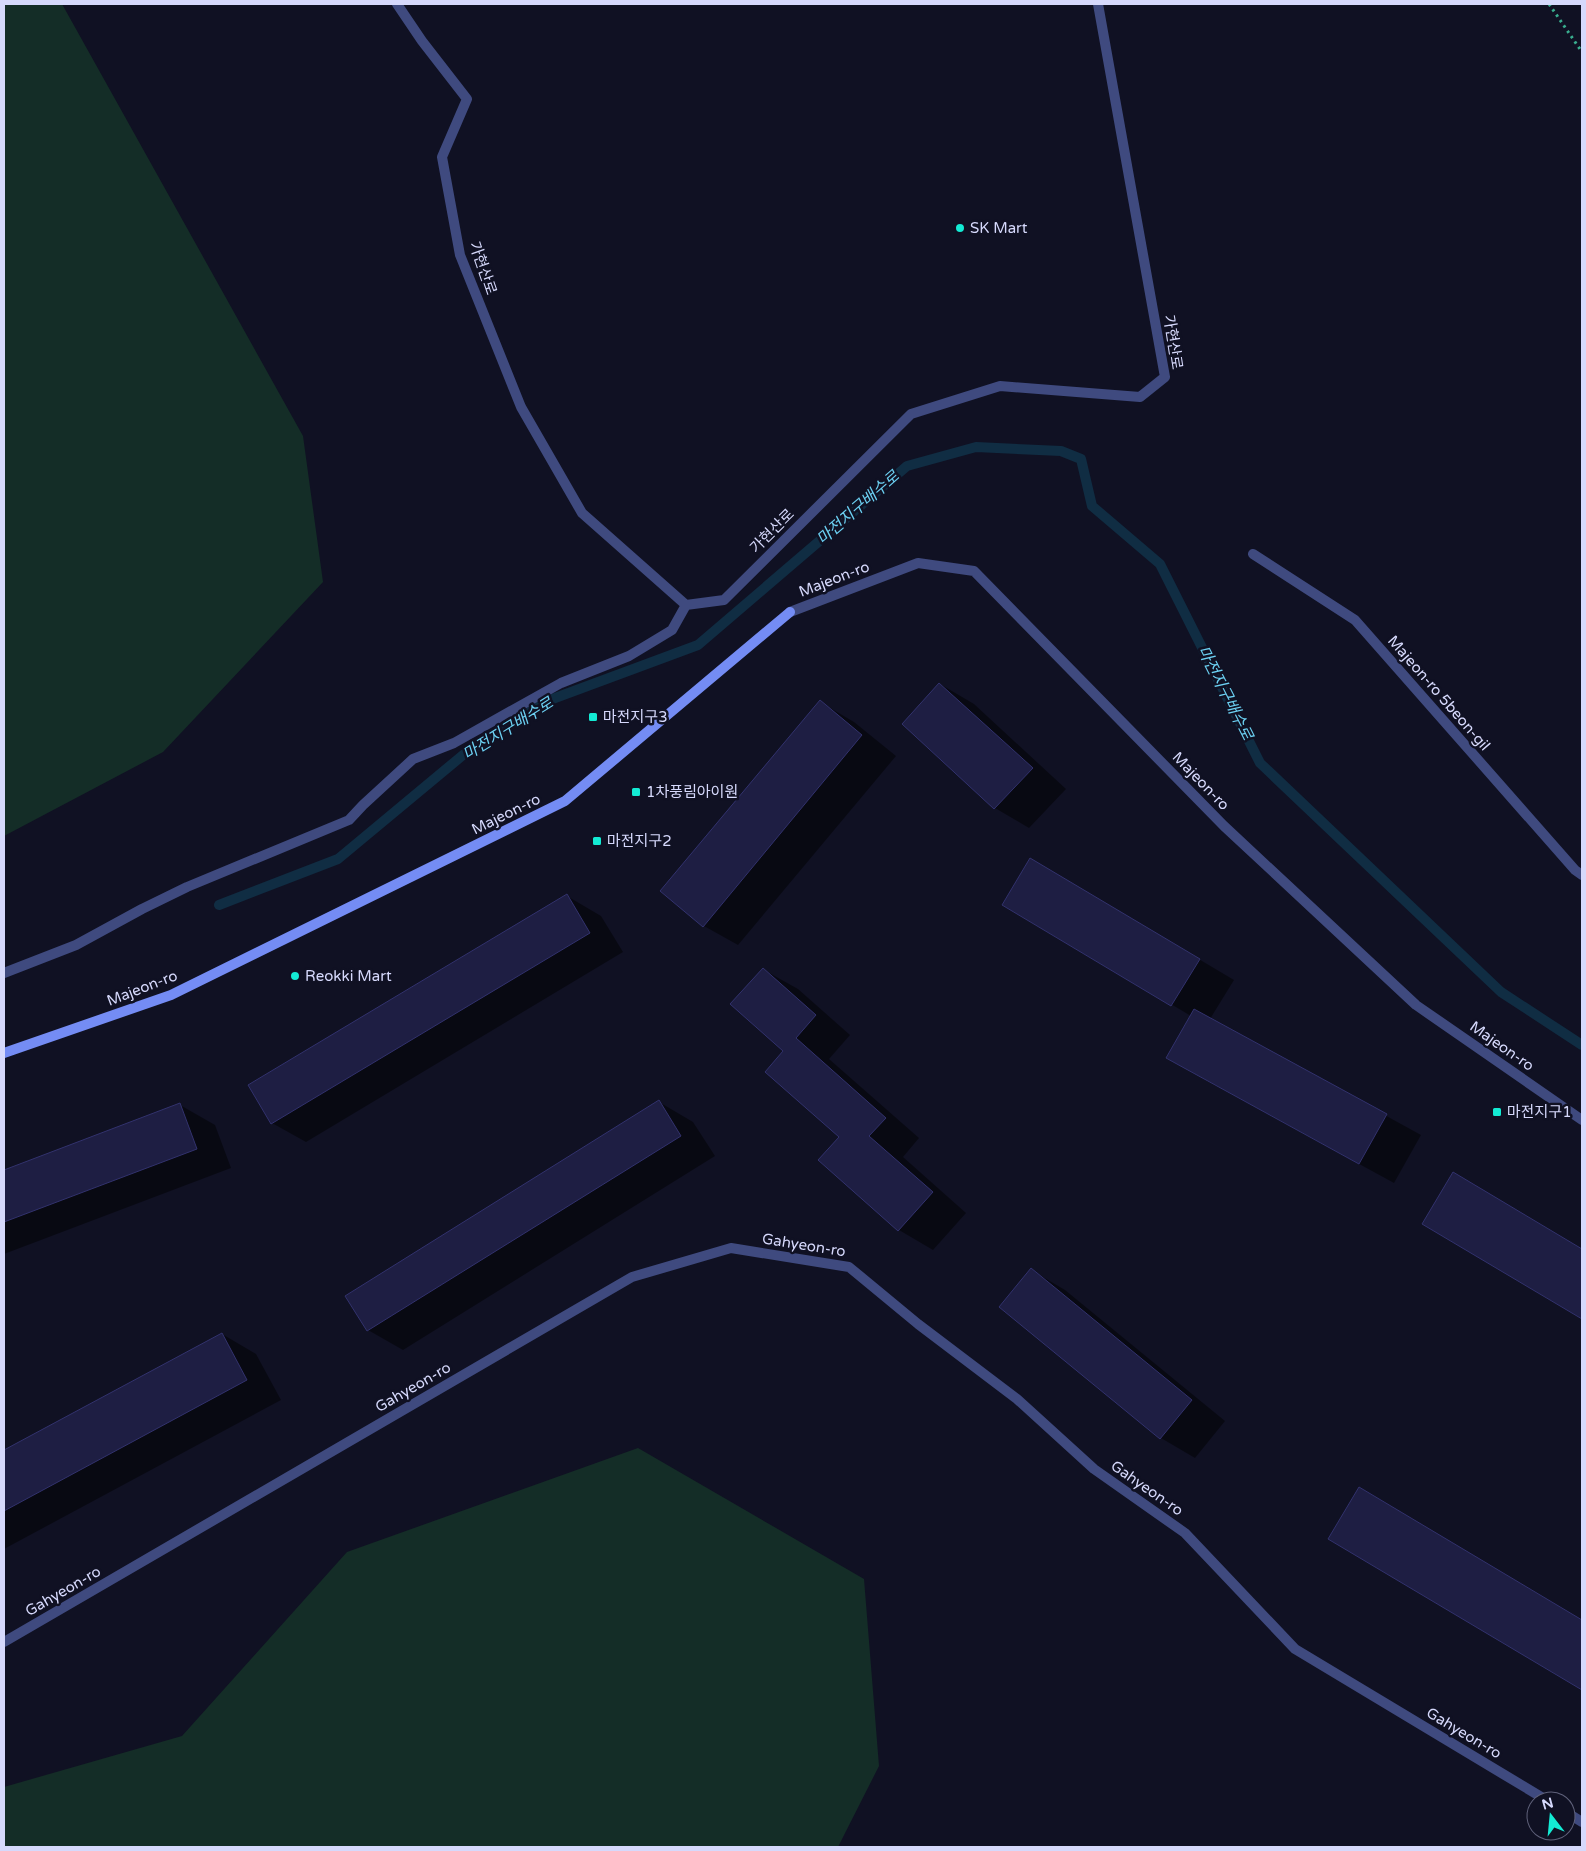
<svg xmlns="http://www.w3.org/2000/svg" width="1586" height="1851" font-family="'Varela Round','Noto Sans KR',sans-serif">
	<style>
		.green { fill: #142d27 }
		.shadow { fill: #0007 }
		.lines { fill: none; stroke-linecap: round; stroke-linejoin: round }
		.stream { stroke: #102d43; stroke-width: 10 }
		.building { fill: #1e1e43; stroke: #32326d }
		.path { stroke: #39ad8e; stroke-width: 3; stroke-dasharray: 2.5 4; stroke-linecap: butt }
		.service { stroke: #3f4a7f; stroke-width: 10 }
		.minor { stroke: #3f4a7f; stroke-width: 10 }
		.tertiary { stroke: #3f4a7f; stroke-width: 10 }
		.secondary { stroke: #748cf4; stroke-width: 10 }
		.poi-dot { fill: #13ebd4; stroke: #101123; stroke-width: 2 }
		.labels { text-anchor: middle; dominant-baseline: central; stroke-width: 5; stroke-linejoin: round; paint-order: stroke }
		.poi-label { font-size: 15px; fill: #d6d9fc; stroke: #101123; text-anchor: start }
		.street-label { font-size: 15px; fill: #d6d9fc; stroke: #101123 }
		.water-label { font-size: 16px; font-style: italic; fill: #6cd1f3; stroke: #101123 }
	</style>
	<rect width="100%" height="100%" fill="#101123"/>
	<path class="green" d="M4 4H62L303 436 323 582 163 752 4 836Z
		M638 1448 864 1579 879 1766 838 1847H4V1787L182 1736 347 1552Z"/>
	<path class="shadow" d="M940 684 974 704 1066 789 1029 828 995 808 903 724Z
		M820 702 854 722 896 756 738 945 704 926Z
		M1064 879 1234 980 1210 1019 1421 1135 1394 1183 1202 1078 1191 1016 1003 904Z
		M567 896 601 916 623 952 306 1142 272 1123Z
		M764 970 798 989 850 1035 829 1059 919 1138 903 1157 966 1213 933 1250 899 1230 785 1051Z
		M659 1102 693 1122 715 1156 403 1350 368 1330 347 1296Z
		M180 1105 215 1125 231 1168 4 1254V1171Z
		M1488 1194 1582 1250V1318L1424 1223Z
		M1031 1270 1065 1290 1225 1421 1195 1458 1161 1438Z
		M222 1334 256 1354 281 1400 4 1549V1451Z
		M1394 1509 1582 1621V1688L1330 1539Z"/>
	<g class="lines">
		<path class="stream" d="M219 905 338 859 463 755 547 701 698 645 907 466 976 447 1061 451 1081 459 1092 506 1160 564 1260 763 1501 992 1582 1045"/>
	</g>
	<path class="building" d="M939 683 1033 768 994 809 902 724Z
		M820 700 862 735 703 927 660 891Z
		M1030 858 1200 959 1171 1006 1002 905Z
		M567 894 590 933 271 1124 248 1085Z
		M763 968 816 1015 796 1038 886 1118 869 1136 933 1192 898 1231 818 1160 839 1137 765 1072 783 1051 730 1004Z
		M1194 1009 1387 1114 1359 1164 1166 1058Z
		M659 1100 681 1136 367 1331 345 1296Z
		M180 1103 197 1149 4 1222V1170Z
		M1453 1172 1582 1249V1319L1422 1224Z
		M1031 1268 1192 1400 1160 1439 999 1307Z
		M222 1333 247 1380 4 1511V1450Z
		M1359 1487 1582 1620V1690L1328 1539Z"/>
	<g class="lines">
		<path class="path" d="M1549 4 1582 52"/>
		<path class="service" d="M397 4 422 41 467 99 442 157 460 255 521 407 582 513 686 605 724 600 911 414 1000 386 1140 397 1165 377 1098 4
			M4 973 76 945 142 909 187 887 349 820 363 805 413 759 454 743 561 683 629 656 672 630 686 605
			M4 1642 632 1277 731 1248 849 1267 918 1324 1017 1399 1094 1469 1185 1533 1295 1649 1548 1801
			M1566 1812 1582 1822"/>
		<path class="minor" d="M1253 554 1355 620 1575 870 1582 875"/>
		<path class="tertiary" d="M790 612 918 563 974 571 1224 826 1416 1005 1582 1120"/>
		<path class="secondary" d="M4 1053 171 995 565 801 790 612"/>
	</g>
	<g class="poi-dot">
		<circle cx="960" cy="228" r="5"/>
		<rect x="588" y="712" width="10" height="10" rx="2.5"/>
		<rect x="631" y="787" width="10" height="10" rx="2.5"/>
		<rect x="592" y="836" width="10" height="10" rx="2.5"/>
		<circle cx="295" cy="976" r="5"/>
		<rect x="1492" y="1107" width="10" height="10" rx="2.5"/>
	</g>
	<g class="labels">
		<g class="poi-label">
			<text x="970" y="228">SK Mart</text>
			<text x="603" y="717">마전지구3</text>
			<text x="646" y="792">1차풍림아이원</text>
			<text x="607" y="841">마전지구2</text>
			<text x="305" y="976">Reokki Mart</text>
			<text x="1507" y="1112">마전지구1</text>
		</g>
		<g class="street-label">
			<text transform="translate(483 268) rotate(71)">가현산로</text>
			<text transform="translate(1173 342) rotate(81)">가현산로</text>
			<text transform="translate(772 531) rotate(-45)">가현산로</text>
			<text transform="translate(834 579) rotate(-21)">Majeon-ro</text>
			<text transform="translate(1439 693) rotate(49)">Majeon-ro 5beon-gil</text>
			<text transform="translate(1201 781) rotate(46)">Majeon-ro</text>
			<text transform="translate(506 814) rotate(-26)">Majeon-ro</text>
			<text transform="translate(142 988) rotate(-21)">Majeon-ro</text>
			<text transform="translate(1502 1046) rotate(35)">Majeon-ro</text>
			<text transform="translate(804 1245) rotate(9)">Gahyeon-ro</text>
			<text transform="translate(413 1387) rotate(-30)">Gahyeon-ro</text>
			<text transform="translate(1147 1488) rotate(35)">Gahyeon-ro</text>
			<text transform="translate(63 1591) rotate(-30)">Gahyeon-ro</text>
			<text transform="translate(1464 1733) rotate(31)">Gahyeon-ro</text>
		</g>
		<g class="water-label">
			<text transform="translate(858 508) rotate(-41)">마전지구배수로</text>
			<text transform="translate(1225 693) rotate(63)">마전지구배수로</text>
			<text transform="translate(508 729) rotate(-32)">마전지구배수로</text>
		</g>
	</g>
	<rect width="1586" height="1851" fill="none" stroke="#d6d9fc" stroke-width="10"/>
	<g transform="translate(1551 1816) rotate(344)"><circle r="24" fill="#101123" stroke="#5f617a"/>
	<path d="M0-4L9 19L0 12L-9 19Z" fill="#13ebd4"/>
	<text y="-8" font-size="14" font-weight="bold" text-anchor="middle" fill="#d6d9fc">N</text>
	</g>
</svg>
